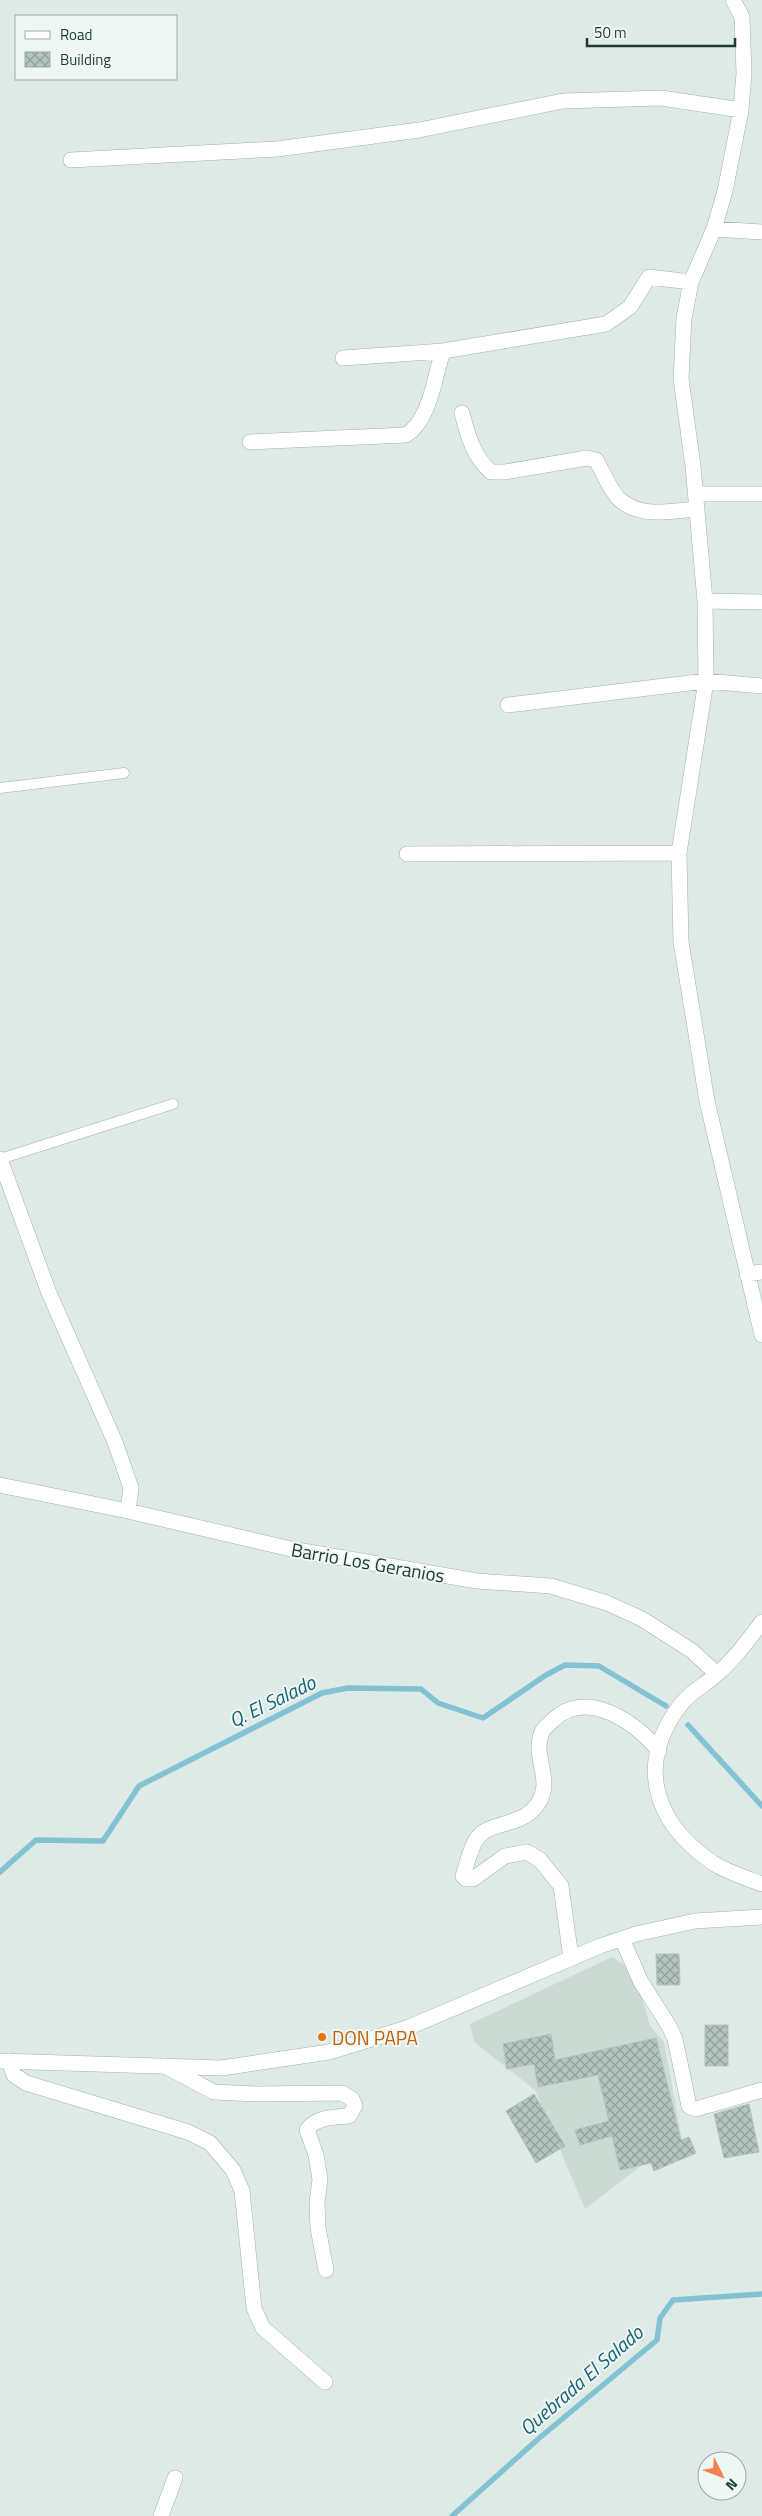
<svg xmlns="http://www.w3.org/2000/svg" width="762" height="2516" font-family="'Titillium Web',sans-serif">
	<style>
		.built { fill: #ccdad4 }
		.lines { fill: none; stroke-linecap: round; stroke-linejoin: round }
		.stream { stroke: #83c2d2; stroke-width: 5.5 }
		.building { fill: url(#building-cross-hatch); stroke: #b0c4bd }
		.lane-casing { stroke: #a1b2ac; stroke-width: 11 }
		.street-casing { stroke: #a1b2ac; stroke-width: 16 }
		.secondary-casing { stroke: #9db6ae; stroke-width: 16 }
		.lane { stroke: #fff; stroke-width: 10 }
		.street { stroke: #fff; stroke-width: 15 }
		.secondary { stroke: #fff; stroke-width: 15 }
		.food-dot { fill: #e8710a; stroke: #eef7f3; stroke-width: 2 }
		.labels { text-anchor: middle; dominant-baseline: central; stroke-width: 4; stroke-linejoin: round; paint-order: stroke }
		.street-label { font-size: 19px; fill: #1f3a34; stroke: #eef7f3 }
		.food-label { font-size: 19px; fill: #c56008; stroke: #eef7f3; text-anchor: start }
		.water-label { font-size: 20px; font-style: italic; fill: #186377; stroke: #eef7f3 }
	</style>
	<defs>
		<pattern id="building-cross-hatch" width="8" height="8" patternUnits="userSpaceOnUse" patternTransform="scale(1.25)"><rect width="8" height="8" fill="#b3c5be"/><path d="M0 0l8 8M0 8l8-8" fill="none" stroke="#91a19b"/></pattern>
	</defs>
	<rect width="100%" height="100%" fill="#deeae5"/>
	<path class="built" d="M612 1957 635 1972 650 2026 664 2042 681 2135 654 2147 641 2166 585 2209 535 2090 474 2042 470 2024Z"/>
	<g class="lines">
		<path class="stream" d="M688 1725 762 1806
			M0 1872 36 1840 103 1841 139 1786 322 1693 348 1688 421 1689 438 1703 483 1718 546 1675 565 1665 599 1666 666 1706
			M452 2516 537 2440 657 2340 660 2318 673 2300 762 2294"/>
	</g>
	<path class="building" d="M656 1954H679L680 1985H657Z
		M705 2025H728V2066H705Z
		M551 2034 555 2060 656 2038 681 2140 689 2137 696 2153 654 2171 651 2163 620 2170 612 2136 580 2145 575 2130 609 2121 598 2075 538 2087 534 2064 507 2069 503 2044Z
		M534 2094 565 2146 536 2163 506 2111Z
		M749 2104 759 2152 724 2158 714 2114Z"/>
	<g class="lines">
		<defs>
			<path id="lane" d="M0 788 124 773
				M0 1159 173 1104"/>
			<path id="street" d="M733 0 742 17 744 73 741 110 725 191 714 229 691 282 684 318 681 379 693 466 705 601 706 681 679 853 681 942 707 1101 762 1335
				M71 160 277 149 419 130 563 101 661 98 741 110
				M714 229 762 232
				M343 358 443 351 606 324 630 307 649 277 691 282
				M462 413C468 436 473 456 491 472H505L587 458 596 460C603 472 609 488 618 498 639 519 671 511 697 509
				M250 442 406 435C431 419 434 377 443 351
				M696 494H762
				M705 601 762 602
				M508 705 706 681 762 686
				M407 854 679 853
				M0 1159 49 1293 115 1442 131 1488 128 1511
				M747 1274 762 1272
				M0 1485 128 1511 291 1549 477 1581 551 1586 607 1603 642 1619 692 1651 717 1674
				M762 1622C748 1640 735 1659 717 1674 706 1684 691 1692 682 1703 635 1763 653 1822 713 1863 727 1872 746 1878 762 1884
				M622 1939 641 1982 669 2026 675 2039 689 2106 696 2109 762 2090
				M571 1958 561 1886 540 1860 527 1852 505 1856 473 1879H466L463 1876C467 1864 470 1847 478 1837 491 1821 521 1827 537 1805 555 1780 531 1757 542 1732 544 1728 549 1724 552 1721 586 1687 635 1722 659 1751
				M9 2061 14 2075 26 2083 188 2132 210 2143 233 2170 242 2191 254 2308 263 2328 325 2382
				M165 2066 214 2092 257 2094 342 2093 352 2099 355 2106 349 2116C335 2117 315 2117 307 2130L316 2155 320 2179 317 2203 318 2228 326 2270
				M161 2516 175 2478"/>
			<path id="secondary" d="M0 2061 221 2068 329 2052 407 2028 600 1946 636 1934 695 1921 762 1917"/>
		</defs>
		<use href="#lane" class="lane-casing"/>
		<use href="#street" class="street-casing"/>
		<use href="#secondary" class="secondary-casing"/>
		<use href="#lane" class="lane"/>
		<use href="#street" class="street"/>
		<use href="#secondary" class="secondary"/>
	</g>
	<circle class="food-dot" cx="322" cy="2037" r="5"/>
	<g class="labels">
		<g class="street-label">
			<text transform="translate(368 1562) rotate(10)">Barrio Los Geranios</text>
		</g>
		<g class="food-label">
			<text x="332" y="2037">DON PAPA</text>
		</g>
		<g class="water-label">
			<text transform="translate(272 1701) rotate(-26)">Q. El Salado</text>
			<text transform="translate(581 2380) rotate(-41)">Quebrada El Salado</text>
		</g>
	</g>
	<rect x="15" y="15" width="162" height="65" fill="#eef7f3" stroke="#9baba7"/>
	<rect x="25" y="31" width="25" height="8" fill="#ffffff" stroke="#9baba7"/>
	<text x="60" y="40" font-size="15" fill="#1f3a34">Road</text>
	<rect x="25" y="52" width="25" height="15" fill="url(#building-cross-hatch)" stroke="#9baba7"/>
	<text x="60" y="65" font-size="15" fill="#1f3a34">Building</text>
	<g transform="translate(722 2476) rotate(132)"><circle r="24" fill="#eef7f3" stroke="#9baba7"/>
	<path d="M0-4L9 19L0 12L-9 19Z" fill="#f68050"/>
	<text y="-8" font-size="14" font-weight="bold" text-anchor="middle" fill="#1f3a34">N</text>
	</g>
	<path d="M587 38v8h148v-8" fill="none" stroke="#1f3a34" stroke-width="2.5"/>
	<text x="594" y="38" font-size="15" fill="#1f3a34" stroke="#eef7f3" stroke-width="4" paint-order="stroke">50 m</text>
</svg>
